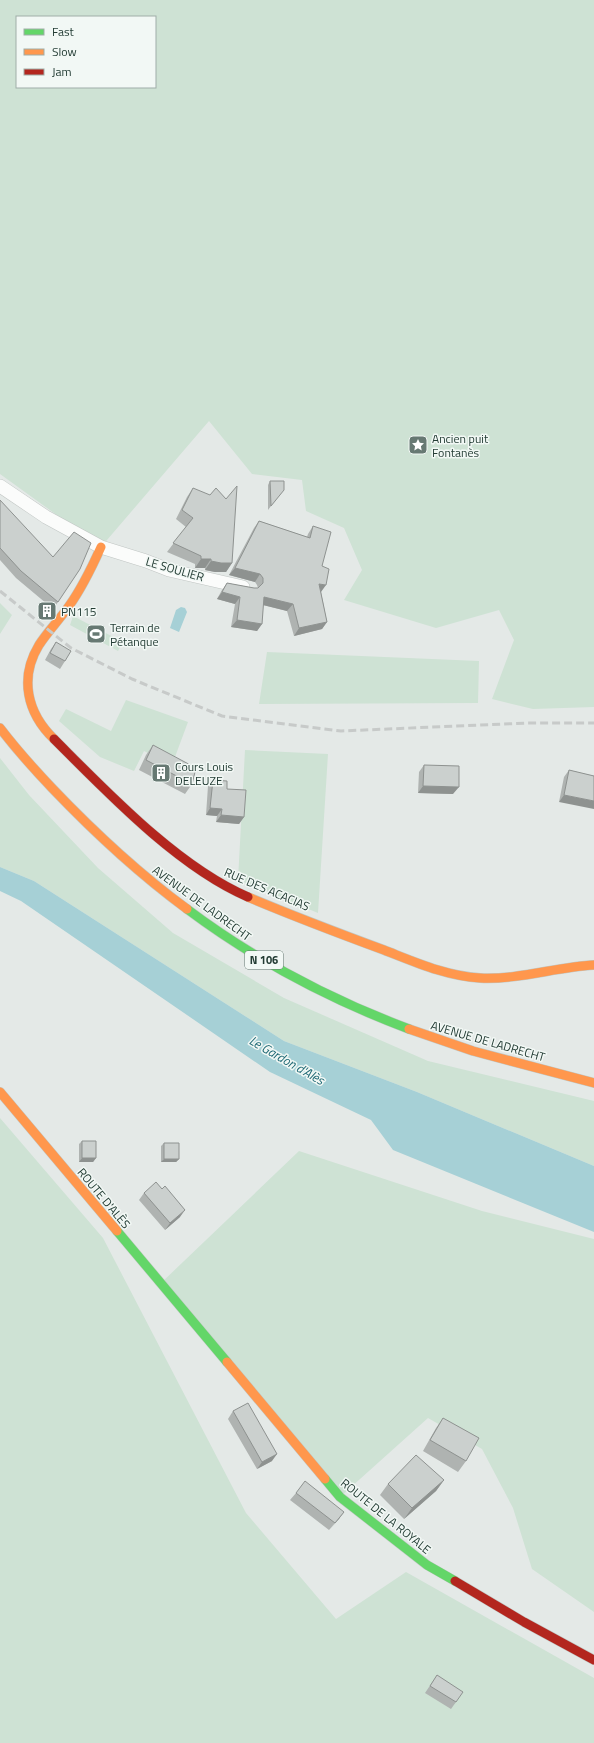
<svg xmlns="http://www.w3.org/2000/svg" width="594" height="1743" font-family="'Titillium Web',sans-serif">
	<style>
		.green { fill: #cee2d4; fill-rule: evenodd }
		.water { fill: #a6d0d6 }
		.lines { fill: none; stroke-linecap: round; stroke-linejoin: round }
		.street-casing { stroke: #c1c6c4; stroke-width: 14 }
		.fast-casing { stroke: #c0c7c4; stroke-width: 10 }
		.slow-casing { stroke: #c0c7c4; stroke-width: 10 }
		.jam-casing { stroke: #c0c7c4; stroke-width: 10 }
		.street { stroke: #fbfcfb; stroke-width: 13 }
		.fast { stroke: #63d668; stroke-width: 9 }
		.slow { stroke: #ff974d; stroke-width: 9 }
		.jam { stroke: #b3261e; stroke-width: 9 }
		.rail { stroke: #c7cac9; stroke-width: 3; stroke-dasharray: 8 4; stroke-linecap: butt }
		.wall { fill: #afb3b1 }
		.shaded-wall { fill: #8e9290 }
		.building { fill: #cbd0ce; stroke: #8e9290 }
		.labels { text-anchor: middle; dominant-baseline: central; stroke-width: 3; stroke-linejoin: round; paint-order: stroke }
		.shield { fill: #f2f8f5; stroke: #61746e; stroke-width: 1 }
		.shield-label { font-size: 11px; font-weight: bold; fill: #233c34 }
		.poi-label { font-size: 12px; fill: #233c34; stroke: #f2f8f5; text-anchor: start }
		.street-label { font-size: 12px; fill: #233c34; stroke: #f2f8f5 }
		.water-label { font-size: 13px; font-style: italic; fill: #1f6975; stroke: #f2f8f5 }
	</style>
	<rect width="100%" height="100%" fill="#e4e9e7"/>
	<path class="green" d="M0 0H594V707L533 709 492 699 514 640 499 610 436 628 344 600 362 570 344 528 306 511 302 480 252 474 209 421 101 547 0 474ZM17 17H155V87H17Z
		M0 603 12 615 0 634Z
		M73 616 123 642 118 651 70 625Z
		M267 652 479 661 478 703 259 704Z
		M126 700 188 722 172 765 144 751 134 771 100 757 59 721 66 709 111 731Z
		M245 750 328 754 318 913 238 880Z
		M0 758 29 795 98 868 173 933 284 998 428 1061 594 1101V1166L417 1092 284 1041 34 881 0 867Z
		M0 1118 103 1238 246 1513 336 1619 406 1572 594 1678V1743H0Z
		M299 1151 482 1211 594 1239V1612L532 1569 513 1508 482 1449 428 1418 340 1497 160 1284Z"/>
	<path class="water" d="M181 607 185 608 187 612 179 632 170 628 176 610Z
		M0 867 34 881 284 1041 417 1092 594 1166V1232L393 1150 371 1120 270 1072 21 901 0 891Z"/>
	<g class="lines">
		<defs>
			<path id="street" d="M0 486 46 517 101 547 146 561 169 570 243 587"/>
			<path id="fast" d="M187 909C255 960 329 999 409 1029
				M117 1231 227 1362
				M325 1479 340 1497 427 1565 455 1581"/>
			<path id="slow" d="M0 728C16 749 34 769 52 788 94 832 138 873 187 909
				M54 739C27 713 19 678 39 645 48 631 60 619 69 606 82 588 92 567 101 547
				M248 897C293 916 338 933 384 950 415 962 446 976 480 978 518 980 556 967 594 965
				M409 1029 473 1051 594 1083
				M0 1092 117 1231
				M227 1362 325 1479"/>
			<path id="jam" d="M54 739C108 793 178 867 248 897
				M455 1581 524 1622 594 1660"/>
		</defs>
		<use href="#street" class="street-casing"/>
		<use href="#fast" class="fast-casing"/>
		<use href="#slow" class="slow-casing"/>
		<use href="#jam" class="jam-casing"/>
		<use href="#street" class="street"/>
		<use href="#fast" class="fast"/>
		<use href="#slow" class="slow"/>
		<use href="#jam" class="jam"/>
		<path class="rail" d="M0 591 71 648 132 679 222 716 341 731 528 723H594"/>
	</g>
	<path class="wall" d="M270 481 281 493 268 510V485Z
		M193 488 232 563 226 572H215L205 570V568H195V564L167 552 186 527 176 519 187 497Z
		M0 500 58 602 53 609 16 578 0 560Z
		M259 521 307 537 308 534 313 526 322 566 321 592 327 622 322 629 294 636 287 611 263 605 262 624 257 631 231 627 235 604 217 599 222 590 227 583 254 588H258L257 585 255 582 229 575 254 528Z
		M56 642 65 661 60 669 45 660 51 649Z
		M153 745 192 784 185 794 139 770 146 755Z
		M424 765 453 794 418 793 419 772Z
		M569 770 594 776 559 802 564 777Z
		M213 780 227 789 244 817 239 824 216 822 217 816 206 815 208 786Z
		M82 1141 96 1158 93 1162H79V1144Z
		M164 1143 179 1159 176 1162H161V1146Z
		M144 1193 180 1217 165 1230 139 1200Z
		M233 1411 272 1461 257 1469 228 1419Z
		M443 1418 466 1461 458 1472 423 1451 436 1428Z
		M444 1480 436 1491 404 1519 380 1495 388 1484Z
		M296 1493 344 1512 329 1530 290 1500Z
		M437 1675 456 1702 451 1709 425 1693Z"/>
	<path class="shaded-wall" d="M201 559H211L205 568H195Z
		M211 561 232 563 226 572H215L205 570Z
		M235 568 260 574 255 582 229 575Z
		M319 584 326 585 321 592Z
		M222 592 240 597 235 604 217 599Z
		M264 597 293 604 287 611 259 604Z
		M237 620 262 624 257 631 231 627Z
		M327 622 322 629 294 636 299 628Z
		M423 786 459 787 453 794 418 793Z
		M564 795 594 801V809L559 802Z
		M210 808 222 809 217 816 206 815Z
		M221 815 244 817 239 824 216 822Z
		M82 1158H96L93 1162H79Z
		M164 1159H179L176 1162H161Z
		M185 1210 180 1217 165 1230 170 1223Z
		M277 1454 272 1461 257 1469 262 1462Z
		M444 1480 436 1491 404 1519 412 1508Z
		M344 1512 339 1519 329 1530 335 1523Z"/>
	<path class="building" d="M270 481H284V490L271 506Z
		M237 486 232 563H221L211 561V559H201V556L173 543 193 518 182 510 193 488 210 495 216 488 226 499Z
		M0 500 53 557 74 532 91 543 80 569 58 602 21 571 0 548Z
		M259 521 310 538 313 526 331 532 322 566 329 569 326 585 319 584 327 622 299 628 293 604 264 597 262 624 237 620 240 597 222 592 227 583 254 588H258L263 583V578L260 574 235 568Z
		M56 642 71 651 65 661 50 653Z
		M153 745 196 768 192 784 146 760Z
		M424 765 459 766V787L423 786Z
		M569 770 594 776V801L564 795Z
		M213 780 227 781V789L246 790 244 817 221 815 222 809 210 808Z
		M82 1141H96V1158H82Z
		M164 1143H179V1159H164Z
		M156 1182 162 1189 165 1186 185 1210 170 1223 144 1193Z
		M248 1403 277 1454 262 1462 233 1411Z
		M443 1418 479 1438 466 1461 430 1440Z
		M416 1455 444 1480 412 1508 388 1484Z
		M305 1481 344 1512 335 1523 296 1493Z
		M437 1675 463 1692 456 1702 430 1686Z"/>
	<defs>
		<symbol id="sight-square" viewBox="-11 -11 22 22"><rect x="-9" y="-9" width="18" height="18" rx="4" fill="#677973" stroke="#f2f8f5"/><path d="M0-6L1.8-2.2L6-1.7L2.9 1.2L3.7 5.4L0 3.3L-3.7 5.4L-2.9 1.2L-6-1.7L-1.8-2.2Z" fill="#fff"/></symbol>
		<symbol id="building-square" viewBox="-11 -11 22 22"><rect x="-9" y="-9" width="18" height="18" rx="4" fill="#677973" stroke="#f2f8f5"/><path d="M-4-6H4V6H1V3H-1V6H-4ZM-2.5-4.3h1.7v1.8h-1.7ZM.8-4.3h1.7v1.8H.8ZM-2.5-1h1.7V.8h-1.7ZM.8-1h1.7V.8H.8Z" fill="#fff"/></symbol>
		<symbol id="stadium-square" viewBox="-11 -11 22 22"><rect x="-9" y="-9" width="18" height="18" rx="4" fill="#677973" stroke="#f2f8f5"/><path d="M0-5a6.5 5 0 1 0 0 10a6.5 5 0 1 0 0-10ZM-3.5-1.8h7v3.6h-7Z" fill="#fff"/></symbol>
	</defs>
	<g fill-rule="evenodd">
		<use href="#sight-square" x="407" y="434" width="22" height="22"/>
		<use href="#building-square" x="36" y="600" width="22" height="22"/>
		<use href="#stadium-square" x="85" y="623" width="22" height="22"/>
		<use href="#building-square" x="150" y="762" width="22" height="22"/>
	</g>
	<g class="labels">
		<rect class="shield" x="245" y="951" width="38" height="18" rx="3"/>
		<g class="shield-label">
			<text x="264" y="960">N 106</text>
		</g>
		<g class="poi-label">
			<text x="432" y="438">Ancien puit<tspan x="432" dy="14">Fontanès</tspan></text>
			<text x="61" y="611">PN115</text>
			<text x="110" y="627">Terrain de<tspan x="110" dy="14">Pétanque</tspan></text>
			<text x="175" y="766">Cours Louis<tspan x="175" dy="14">DELEUZE</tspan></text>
		</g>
		<g class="street-label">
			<text transform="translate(175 569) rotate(16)">LE SOULIER</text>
			<text transform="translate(267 889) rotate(23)">RUE DES ACACIAS</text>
			<text transform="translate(202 903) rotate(36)">AVENUE DE LADRECHT</text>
			<text transform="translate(488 1041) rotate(16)">AVENUE DE LADRECHT</text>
			<text transform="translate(104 1198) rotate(50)">ROUTE D'ALÈS</text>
			<text transform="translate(386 1516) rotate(39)">ROUTE DE LA ROYALE</text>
		</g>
		<g class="water-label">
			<text transform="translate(287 1060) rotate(30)">Le Gardon d'Alès</text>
		</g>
	</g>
	<rect x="16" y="16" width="140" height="72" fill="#f2f8f5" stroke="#9fada8"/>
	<rect x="24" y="29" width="20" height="6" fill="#63d668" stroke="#9fada8"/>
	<text x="52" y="36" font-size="12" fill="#233c34">Fast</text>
	<rect x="24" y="49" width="20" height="6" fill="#ff974d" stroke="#9fada8"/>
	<text x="52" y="56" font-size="12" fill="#233c34">Slow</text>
	<rect x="24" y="69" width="20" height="6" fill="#b3261e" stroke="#9fada8"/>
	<text x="52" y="76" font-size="12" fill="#233c34">Jam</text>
</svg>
